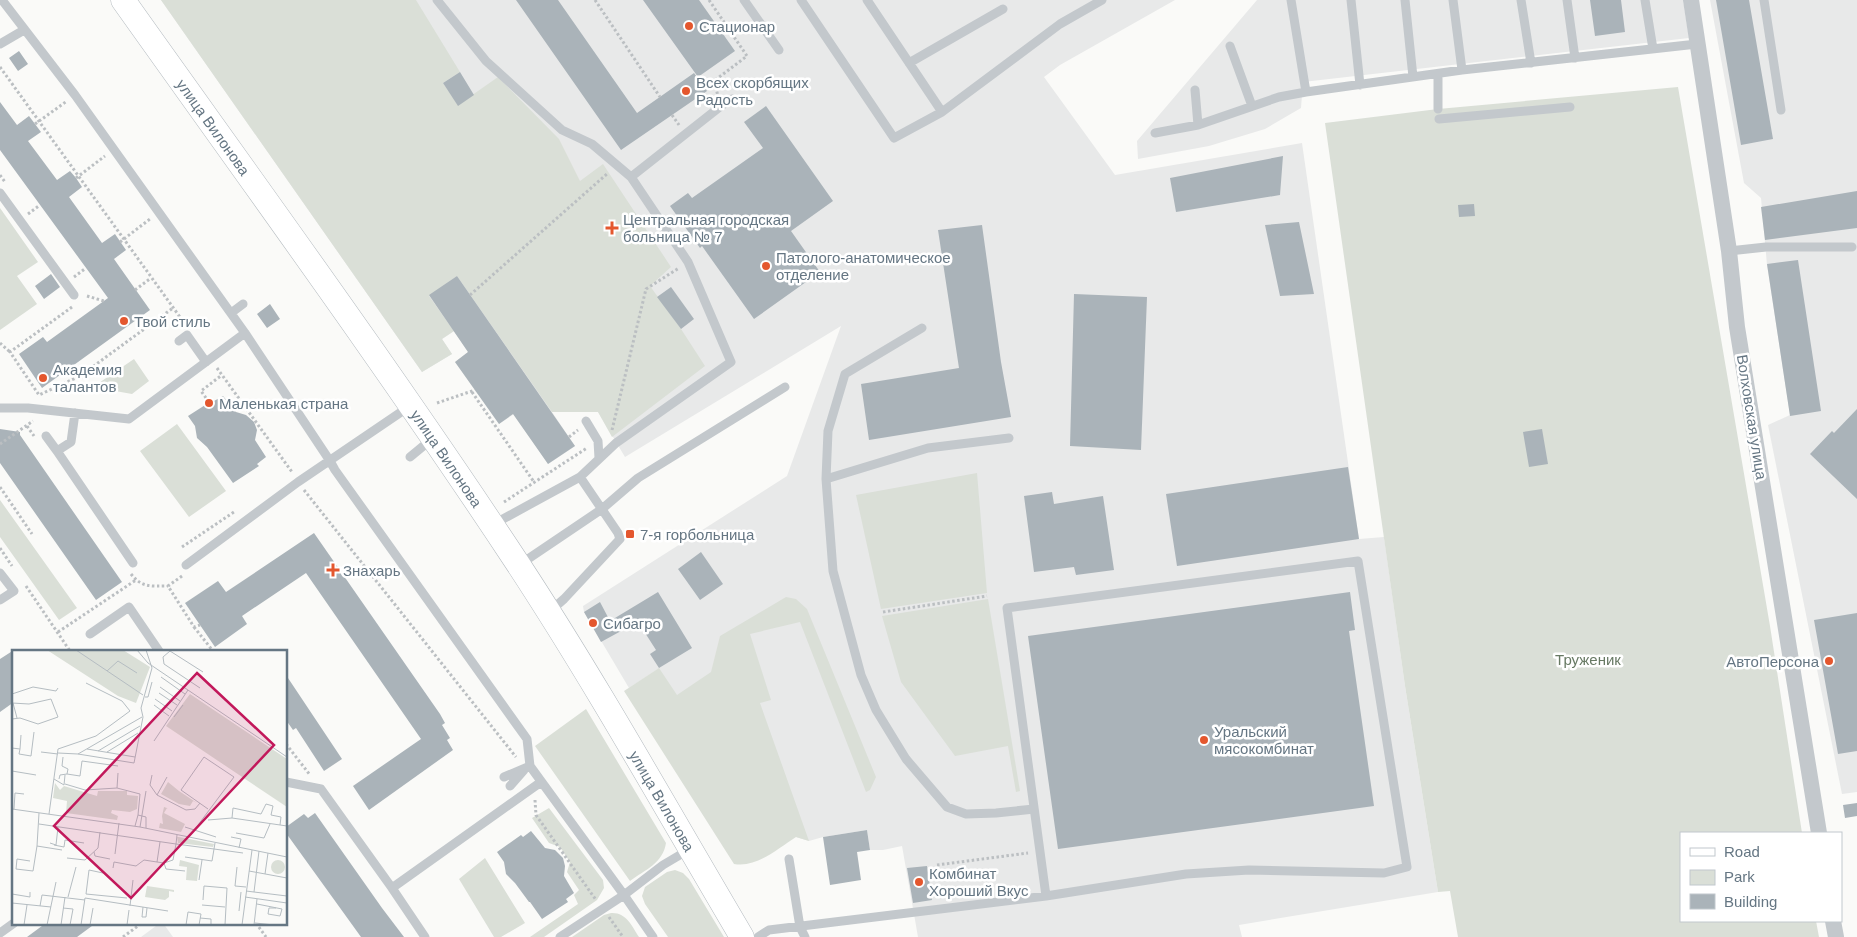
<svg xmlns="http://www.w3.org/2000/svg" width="1857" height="937" font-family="Arial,sans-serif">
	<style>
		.built { fill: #e8e9e9 }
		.green { fill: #dadfd7 }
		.building { fill: #aab3b9 }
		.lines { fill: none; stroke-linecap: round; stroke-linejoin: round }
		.secondary-casing { stroke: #b3babf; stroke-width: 25 }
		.path { stroke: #bbbfc2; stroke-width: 3; stroke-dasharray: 2.5 2.5; stroke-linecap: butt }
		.lane { stroke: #c3c8cc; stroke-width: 9 }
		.street { stroke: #c3c8cc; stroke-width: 16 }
		.secondary { stroke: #fff; stroke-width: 24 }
		.poi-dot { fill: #e4572e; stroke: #fff; stroke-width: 2 }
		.labels { text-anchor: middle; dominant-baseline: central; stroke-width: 5; stroke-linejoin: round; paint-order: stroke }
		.poi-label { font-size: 15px; fill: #657683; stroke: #fff; text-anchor: start }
		.street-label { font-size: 15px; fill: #657683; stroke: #fff }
		.park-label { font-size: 15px; fill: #687a64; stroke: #fff }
		.inset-road { fill: none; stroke: #b5bdc2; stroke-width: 1 }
		.view { fill: #c2185b; fill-opacity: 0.15; stroke: #c2185b; stroke-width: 2.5 }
		.inset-edge { fill: none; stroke: #657683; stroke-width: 2.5 }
	</style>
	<rect width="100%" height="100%" fill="#fafaf8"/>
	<path class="built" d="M161 0H1175L1060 65 1044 77 1115 175 1302 143 1359 539 1384 537 1405 686 1438 892 1239 925 1242 937H918L902 846 883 850H870L867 830 823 837 809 841 796 837 746 798 658 669 629 688 584 612 583 606 787 476 841 326 625 457 598 412H552L575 446 548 464 514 414 499 424 455 362 468 352 454 331 442 339 452 354 422 372Z
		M1257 0H1683L1689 38 1303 82 1301 108 1265 129 1209 146 1138 159 1137 141Z
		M1710 0H1857V792L1842 794 1768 425 1790 415 1767 265 1761 198 1744 183Z
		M160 923H163L173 937H141Z"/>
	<path class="green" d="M161 0H416L460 72 443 83 458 105 498 77 559 139 580 181 603 164 671 267 650 286 681 329 705 366 612 437 598 412H552L457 276 429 296 454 331 442 339 452 354 422 372Z
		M1678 87 1770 626 1802 833H1681V921H1816L1819 937H1458L1450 891 1438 892 1405 686 1325 123 1438 109Z
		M0 208 38 262 17 276 37 304 0 330Z
		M134 359 149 381 132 394 93 387Z
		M177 424 226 491 189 517 140 451Z
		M977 473 987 593 881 609 856 495Z
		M0 500 77 608 59 620 0 537Z
		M786 597 796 599 807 609 876 777 870 790 866 792 800 622 750 634 771 700 760 703 809 841 796 837C777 849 757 868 734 864L624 691 659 668 677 695 711 672 720 636Z
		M988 599 1020 791 1016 792 1008 746 955 756 901 682 882 616Z
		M586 709 666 843C663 863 645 870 630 881L535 746Z
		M549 808 603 880 604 888 597 900 544 937H530L578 904 574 895 579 890 567 872 570 862 560 847 549 843 532 818Z
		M485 858 525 923 501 937H494L459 879Z
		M675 870 683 873 689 879 724 937H668L645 904 642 896 645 887 667 872Z
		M611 913C626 912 632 926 639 937H572L604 915Z"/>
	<path class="building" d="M516 0H558L637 113 694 73 707 91 621 150Z
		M643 0H699L735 51 698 77Z
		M1590 0H1621L1625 32 1595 36Z
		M1716 0H1749L1773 139 1741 145Z
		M19 51 28 64 18 71 9 58Z
		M460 72 474 95 458 106 443 83Z
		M0 102 17 125 29 116 41 132 28 141 57 180 70 171 76 178 82 187 69 197 102 243 115 234 126 250 114 259 150 310 42 388 19 354 43 337 47 342 108 298 0 150Z
		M766 106 833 201 791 231 820 272 754 319 702 246 700 248 670 206 688 193 692 198 763 148 744 122Z
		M1283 156 1280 195 1176 212 1170 178Z
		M1857 191V228L1765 240 1761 207Z
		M1474 204 1475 216 1459 217 1458 205Z
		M1299 222 1314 294 1280 296 1265 225Z
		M982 225 1001 362 1011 417 869 440 861 384 959 368 938 230Z
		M1798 260 1821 411 1790 416 1767 264Z
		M51 274 60 287 44 299 35 286Z
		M457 276 575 446 548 464 513 414 499 424 455 362 468 352 429 295Z
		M671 287 694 319 681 329 657 297Z
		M1074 294 1147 297 1141 450 1070 446Z
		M270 304 280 319 267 328 257 314Z
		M223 396 236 412 246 415 254 422 257 430 255 440 266 457 257 464 259 466 233 483 207 447 197 438 195 426 188 416 213 400 214 401Z
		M1857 409V499L1810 454 1832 431 1834 433Z
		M0 429 20 432V435L122 582 96 600 0 463Z
		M1542 429 1548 464 1529 467 1523 432Z
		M1348 467 1359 539 1177 566 1166 494Z
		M1052 492 1054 504 1103 496 1114 570 1076 575 1074 567 1034 572 1024 496Z
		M314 533 440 714 445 723 442 725 450 738 447 740 453 750 369 810 353 786 421 739 306 573 242 616 247 624 215 647 185 603 218 581 226 592Z
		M701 552 723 584 700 600 678 569Z
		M658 592 692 648 659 668 650 654 656 650 640 625 634 629 632 625 601 642 584 612 600 602 610 621Z
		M1350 592 1355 630 1349 631 1374 806 1058 849 1028 636Z
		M1857 613V751L1838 754 1814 620Z
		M14 650V702L0 712V659Z
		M286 675 342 759 324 771 296 728 293 730 286 720Z
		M1857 803V816L1845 818 1843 805Z
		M315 813 382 908 404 937H361L286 833V827L304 814 308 818Z
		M867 830 870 850 857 852 861 880 830 885 823 837Z
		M531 831 545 848 555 850 563 858 565 866 564 876 574 893 566 899 568 902 542 919 530 902H529L515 883 506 874 504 862 497 852 521 835 523 837Z
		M927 866 932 900 913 903 907 868Z
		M46 923H96L77 937H27Z"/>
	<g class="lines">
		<defs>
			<g id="secondary">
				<path id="s1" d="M123 0C256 187 392 373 518 564 598 686 668 812 742 937"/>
			</g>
		</defs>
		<use href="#secondary" class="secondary-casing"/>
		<path class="path" d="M595 0 660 97
			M709 0 747 56 714 81 718 96
			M0 67 185 324
			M672 115 679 125
			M35 124 67 101
			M0 175 5 182
			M76 178 105 156
			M28 214 40 205
			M120 242 150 219
			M74 277 86 268
			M135 290 151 278
			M470 295 608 173
			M87 296 104 301
			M72 307 10 352 39 395 80 376 173 308
			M0 343 10 352
			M217 368 292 472
			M472 392 534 482
			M206 398 201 391 222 375
			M437 403 475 390
			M27 426 34 436
			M612 430 646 289 679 268
			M569 437 578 430
			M0 444 33 421
			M0 487 32 534
			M304 490 516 757
			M504 502 587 448
			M182 547 234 512
			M0 548 12 566
			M131 574C142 588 151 586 168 586
			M182 576 168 586 194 627 200 625
			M26 586 70 651
			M883 612 987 596
			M194 627 213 651
			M58 632 136 580
			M286 744 310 775
			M535 800 536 815 596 900
			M937 865 1028 853
			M609 917 623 937
			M256 923 266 937
			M123 937 142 923"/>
		<path class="lane" d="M2 0 75 95 245 333 330 461 335 470 527 739 530 766 624 895 663 865 690 849
			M437 0 486 61 562 130 592 144 631 177
			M744 0 779 50
			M801 0 894 138 942 112 1060 24 1102 0
			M867 0 942 112
			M1291 0 1306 92
			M1351 0 1360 85
			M1405 0 1413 77
			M1453 0 1462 70
			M1521 0 1531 63
			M1567 0 1575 58
			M1645 0 1653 49
			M1764 0 1781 110
			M0 44 24 30
			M1230 46 1252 106
			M909 63 1003 9
			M1195 90 1198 125
			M1438 109V74
			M1439 119 1570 107
			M1155 133 1198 125 1279 97 1306 92 1462 70 1697 44
			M0 193 74 295
			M1729 251 1766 247H1852
			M231 313 243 304
			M179 341 187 335 206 362
			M0 408H28L129 419 245 333
			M75 413 71 442 57 451 133 563
			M586 421 598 441 599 458
			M46 436 57 451
			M1009 438 928 448 826 479 833 571 861 675 876 710 906 759 947 807 966 814 996 813 1034 809
			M410 457 433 438
			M580 477 616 443 731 362 688 262 631 177 721 106 732 99
			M826 479 828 431 845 374 922 328
			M492 525 580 477 618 533 620 539 564 599 549 612
			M186 565 298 482 410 406
			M519 565 602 509 638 478 785 387
			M0 573 14 591 0 600
			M90 634 129 607 159 651
			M504 777 530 766
			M286 782 321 789 392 888 541 782
			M510 786 524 770
			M789 859 800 927 805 937
			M392 888 425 937
			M0 933 14 923
			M560 937 624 895 653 937
			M758 937 769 930 1046 896 1186 874 1249 870 1384 873 1407 867 1358 561 1007 608 1046 896"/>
		<path class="street" d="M1691 0 1729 251 1737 327 1819 833
			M1833 921 1836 937"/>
		<use href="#secondary" class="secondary"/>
	</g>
	<g class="poi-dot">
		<circle cx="689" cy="26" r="5"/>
		<circle cx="686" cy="91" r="5"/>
		<path d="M609.5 220.5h5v5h5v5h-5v5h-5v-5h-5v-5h5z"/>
		<circle cx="766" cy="266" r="5"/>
		<circle cx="124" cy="321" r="5"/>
		<circle cx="43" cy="378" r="5"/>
		<circle cx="209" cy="403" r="5"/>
		<rect x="625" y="529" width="10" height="10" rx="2.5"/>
		<path d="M330.5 562.5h5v5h5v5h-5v5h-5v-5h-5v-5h5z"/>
		<circle cx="593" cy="623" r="5"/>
		<circle cx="1829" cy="661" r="5"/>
		<circle cx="1204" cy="740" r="5"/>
		<circle cx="919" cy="882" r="5"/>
	</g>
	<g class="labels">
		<g class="poi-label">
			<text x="699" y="26">Стационар</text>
			<text x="696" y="82">Всех скорбящих<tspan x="696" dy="17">Радость</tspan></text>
			<text x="623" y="219">Центральная городская<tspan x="623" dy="17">больница № 7</tspan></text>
			<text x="776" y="257">Патолого-анатомическое<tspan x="776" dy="17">отделение</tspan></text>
			<text x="134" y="321">Твой стиль</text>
			<text x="53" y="369">Академия<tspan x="53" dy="17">талантов</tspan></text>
			<text x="219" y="403">Маленькая страна</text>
			<text x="640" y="534">7-я горбольница</text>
			<text x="343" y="570">Знахарь</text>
			<text x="603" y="623">Сибагро</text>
			<text x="1819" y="661" text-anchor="end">АвтоПерсона</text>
			<text x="1214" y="731">Уральский<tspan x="1214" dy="17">мясокомбинат</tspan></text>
			<text x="929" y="873">Комбинат<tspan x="929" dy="17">Хороший Вкус</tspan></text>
		</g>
		<g class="street-label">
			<text stroke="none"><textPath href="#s1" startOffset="156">улица Вилонова</textPath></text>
			<text transform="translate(1752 417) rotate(81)">Волховская улица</text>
			<text stroke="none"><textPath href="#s1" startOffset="561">улица Вилонова</textPath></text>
			<text stroke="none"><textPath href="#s1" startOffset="966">улица Вилонова</textPath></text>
		</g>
		<g class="park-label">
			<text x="1588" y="659">Труженик</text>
		</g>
	</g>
	<g transform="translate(12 650)">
		<rect width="275" height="275" fill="#fafaf8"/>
		<path d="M35 0H111L138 17 124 53 106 46ZM178 44 275 109V157L154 76ZM156 132 167 141 185 153 181 151 178 156 167 154 149 144ZM43 133 48 140 52 136 85 146 86 141H115V145L126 146 125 159 118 162 100 160 99 163 106 166 105 170 54 163 55 151 41 148ZM152 157 173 164 155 158 152 163 173 174 169 182 147 178 148 173 151 174 150 166ZM165 187H167L202 194 201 197 166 193ZM259 217a7 7 0 1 1 14 0a7 7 0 1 1-14 0ZM168 210 187 215 185 231 174 230 175 217 167 216ZM135 236 162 240V242L157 241V247L153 250 133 247Z" fill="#dadfd7"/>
		<path class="inset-road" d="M64 0 131 45M125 0 136 13 275 107M95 21 106 11 125 23M149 27 173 44M148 37 168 51M188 38 152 14 151 7 158 1 191 22M147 43 165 55M0 44 21 37 44 41 46 38M133 47H136L140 32M143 49 160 61M0 53 17 54 39 49 46 67 26 74 8 68 0 69M1 53 5 68M142 55 157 66M162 67 171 55M142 91 176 40M0 98 8 99 9 85M8 99 7 104 19 106 22 82M75 99 123 107M86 101 128 76M29 102 46 104M95 102 126 83M46 103 66 104 130 67M66 104 122 113 131 67 129 58 140 18 134 0M0 121 24 125M106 123 105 138 128 144 126 165M55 124 68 126 70 111 106 116M140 125 138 135 145 145M155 127 145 145 174 160 183 159 188 153M42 129 52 135 53 125M47 129 48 125 55 124 56 119 50 116 51 107M53 134 73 140 105 138M0 159 128 177 275 207M2 159 3 143 12 144M27 163 25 196 50 200M37 164 46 99 84 86 118 61 110 51 74 33M196 170 220 168M27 174 164 194 165 185M268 175 269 167 259 165 261 156 254 154 249 164 221 158 220 168 275 176M123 176 126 165 134 167V178M128 177 134 141M173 177 204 187M224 183 252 188 258 174M177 187 222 127 192 107 169 140 196 159M219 187 229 189 227 198M38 193 44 195 46 177M42 195 52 197 53 190 72 193M82 202 83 206 98 209M103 204 107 173M173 207 200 211 202 199 231 203M55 208 73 210 86 198 88 182M18 211 5 209 4 219 21 221 25 196M145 212 152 213 154 219 173 221M152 213 161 210 164 194 202 199 203 193M225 217 223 236 234 237M101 218 102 212 124 216 132 210 145 212 148 192M237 221 275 228M91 223 77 220 74 244 115 248M253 224 256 203M187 230 190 210M234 241 242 242 247 201M242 242 275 246M0 244 18 247V242M56 247 64 217M233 247 275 253M73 248 156 261M191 250 192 236 215 238 213 275M0 253 39 257M245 254 270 259 268 266 256 264 257 258H264M190 255 213 257M28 256 30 245 73 250M118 256 121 230M131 257 130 267H134L135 258M51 258 61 259 58 275M227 261 229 242M188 268 199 269V275M243 273 262 275M12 275 15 255M35 275 44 232M49 275 53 247M69 275 73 248M78 275 81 258M115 275 117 260M174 275 176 262 189 264 187 275M230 275 240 200M242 275 245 249"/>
		<path class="view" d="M185 23 262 95 119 248 42 176Z"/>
		<rect width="275" height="275" class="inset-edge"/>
	</g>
	<rect x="1680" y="832" width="162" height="90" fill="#ffffff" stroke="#c1c8cd"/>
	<rect x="1690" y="848" width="25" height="8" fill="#ffffff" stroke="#c1c8cd"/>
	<text x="1724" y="857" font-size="15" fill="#657683">Road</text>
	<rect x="1690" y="870" width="25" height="15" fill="#dadfd7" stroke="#c1c8cd"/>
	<text x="1724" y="882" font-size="15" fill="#657683">Park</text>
	<rect x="1690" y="894" width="25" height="15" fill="#aab3b9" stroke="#c1c8cd"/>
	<text x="1724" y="907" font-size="15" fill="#657683">Building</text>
</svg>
